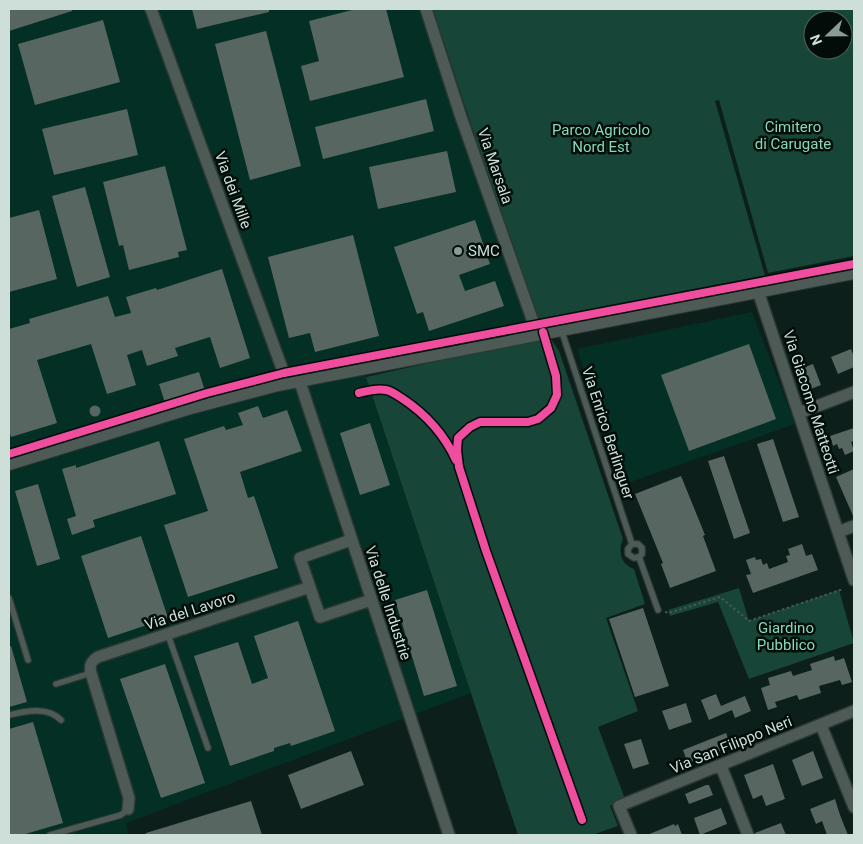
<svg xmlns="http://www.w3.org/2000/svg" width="863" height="844" font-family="Roboto,sans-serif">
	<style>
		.built { fill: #042f24 }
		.green { fill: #174537; fill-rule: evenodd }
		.building { fill: #586662 }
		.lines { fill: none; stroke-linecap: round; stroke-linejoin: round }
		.service-casing { stroke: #2c3834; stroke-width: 8 }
		.minor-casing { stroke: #2c3834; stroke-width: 14 }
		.tertiary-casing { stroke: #2c3834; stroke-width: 16 }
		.path { stroke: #495652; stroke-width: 2; stroke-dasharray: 2.5 2.5; stroke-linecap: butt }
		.service { stroke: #4e5a56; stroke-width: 5.5 }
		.minor { stroke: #4e5a56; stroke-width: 11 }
		.tertiary { stroke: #4e5a56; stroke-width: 14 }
		.cycleway-casing { stroke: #020d09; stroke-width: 11 }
		.cycleway { stroke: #ef4d9e; stroke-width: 8 }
		.poi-dot { fill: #8a9c96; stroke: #020d09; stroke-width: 2 }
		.labels { text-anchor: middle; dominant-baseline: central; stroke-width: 5; stroke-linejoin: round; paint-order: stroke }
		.park-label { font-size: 15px; fill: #86d9ba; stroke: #020d09 }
		.street-label { font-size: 15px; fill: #cddfd8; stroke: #020d09 }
		.poi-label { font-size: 15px; fill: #cddfd8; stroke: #020d09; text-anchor: start }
	</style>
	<rect width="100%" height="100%" fill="#0d1f1a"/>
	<path class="built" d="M9 9H420L534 332 362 365 471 693 126 823 129 835H9Z
		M752 312 795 424 622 485 577 349Z"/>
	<path class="green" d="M433 9H854V256L768 273 719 100 715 101 766 279 553 323C545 323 537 320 533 312ZM813 20H843V50H813Z
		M543 337 551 339 559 351 623 539C618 551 620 564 634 569L645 604 606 618 638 711 598 727 625 799 610 806 618 826 592 835H518L366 377Z
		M739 588 749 621 839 590 854 643 749 679 718 602 670 616 668 610Z"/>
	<path class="building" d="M9 9H72V11L9 31Z
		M192 9H269V12L197 29Z
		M356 9H386L404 77 310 101 301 66 319 61 309 21Z
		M103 20 120 82 35 105 18 44Z
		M266 31 301 166 250 180 215 44Z
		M426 99 434 131 323 159 315 127Z
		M127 109 138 155 54 175 42 129Z
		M447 151 456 192 378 209 369 167Z
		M165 166 187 250 178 252 179 257 129 270 123 245 119 246 103 182Z
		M85 187 110 277 77 287 52 196Z
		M39 210 57 279 9 292V218Z
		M475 220 490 264 459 275 465 291 495 281 504 306 429 331 423 312 417 314 394 247Z
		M353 235 379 336 315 352 310 333 289 338 268 257Z
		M222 269 250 358 220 368 210 337 175 348 178 356 147 366 142 350 127 355 136 385 107 394 91 344 37 360 57 423 11 437 9 430V329L30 323 29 319 108 296 115 317 131 313 126 297 156 288 157 290Z
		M749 344 776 419 689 451 661 375Z
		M851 349 854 357V367L838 374 831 357Z
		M813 364 821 385 803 392 795 371Z
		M199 372 205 391 165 403 159 384Z
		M89.5 411a5.5 5.5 0 1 1 11 0a5.5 5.5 0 1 1-11 0Z
		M258 406 263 418 287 410 302 451 240 472 248 498 254 496 278 568 188 597 164 525 208 511 184 439 224 426 226 430 243 425 238 413Z
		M370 423 390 485 360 495 340 433Z
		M854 428V441L851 442 854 451 845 455 842 448 839 449 837 444 833 446 830 436Z
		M773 439 799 517 783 522 757 444Z
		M159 441 176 494 93 520 95 527 72 535 67 519 76 516 62 469 76 465V468Z
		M724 456 750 533 734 539 708 461Z
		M854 469V518L836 477Z
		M681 476 705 535 703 536 716 571 670 588 661 564 663 563 635 494Z
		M38 484 60 559 37 566 15 491Z
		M141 536 168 618 108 638 81 556Z
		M802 544 806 556 812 554 818 570 753 593 746 575 751 574 746 560 755 557 756 560 761 559 763 565 767 563 769 569 788 562 786 556 790 555 788 549Z
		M427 590 457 686 424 696 395 600Z
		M643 608 669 686 635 697 609 619Z
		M298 621 335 731 291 746 290 743 274 748V751L230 766 194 656 238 642 252 684 268 678 254 636Z
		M9 646H11L27 702 9 707Z
		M834 656 835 661 844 658 852 682 842 685 840 680 819 686 821 693 799 700 797 695 775 702 777 707 768 710 761 688 770 685 768 678 791 671 793 676 812 670 810 664Z
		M165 664 205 783 161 798 120 679Z
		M716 694 721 706 745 696 751 711 735 718 732 710 709 720 701 700Z
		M686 703 692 722 669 730 662 711Z
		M33 722 63 823 22 835H9V729Z
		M726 733 731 747 688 764 683 750Z
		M641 739 649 764 633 769 624 744Z
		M351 751 364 785 301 809 288 775Z
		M813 751 823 778 802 786 792 760Z
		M773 764 785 799 766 806 762 795 753 799 744 775Z
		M706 785H709L713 795 689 804 685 794Z
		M835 799 840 815 848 835H827L822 821 816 824 810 809Z
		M251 801 262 835H146V833Z
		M721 808 727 824 700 835 694 818Z
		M781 823 786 835H755V833Z
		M674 824 675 826 678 824 682 835H647Z"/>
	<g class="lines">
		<defs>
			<path id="service" d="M561 329 632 544 628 549V554L634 558 639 557
				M632 544H638L642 548V554L639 557 658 610
				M9 598 28 660
				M168 635 208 748
				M56 684 91 673
				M9 715C26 711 47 706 61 720
				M50 835 121 815 128 809"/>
			<path id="minor" d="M151 9 287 382
				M426 9 461 117 537 333
				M758 291 854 580
				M299 379 449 835
				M799 413 854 392
				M838 532 854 526
				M351 540 300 558 320 617 371 600
				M821 725 854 807
				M721 766 748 835
				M128 809 129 798 91 673C89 665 91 661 98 657L310 587
				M631 835 619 806 854 711"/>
			<path id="tertiary" d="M9 463 187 408 274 385 854 272"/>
		</defs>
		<use href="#service" class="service-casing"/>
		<use href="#minor" class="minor-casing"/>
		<use href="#tertiary" class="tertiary-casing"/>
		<path class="path" d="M665 612 669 613 720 597 749 621 843 589"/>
		<use href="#service" class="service"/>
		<use href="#minor" class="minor"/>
		<use href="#tertiary" class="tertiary"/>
		<defs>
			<path id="cycleway" d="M543 332 556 376 557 395 551 408 538 419 528 422H480L470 427 458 438 457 450 459 467 486 551 582 820
				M359 393C367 391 377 388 386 390 392 391 398 396 403 399 427 415 444 434 456 460
				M9 454 207 393 284 373 854 264"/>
		</defs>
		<use href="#cycleway" class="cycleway-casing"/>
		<use href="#cycleway" class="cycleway"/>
	</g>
	<circle class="poi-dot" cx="458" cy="251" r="5"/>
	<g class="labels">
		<g class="park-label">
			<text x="793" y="127">Cimitero<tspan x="793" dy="17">di Carugate</tspan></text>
			<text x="601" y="130">Parco Agricolo<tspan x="601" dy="17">Nord Est</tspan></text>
			<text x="786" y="628">Giardino<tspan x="786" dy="17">Pubblico</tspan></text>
		</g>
		<g class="street-label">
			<text transform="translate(495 166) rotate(71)">Via Marsala</text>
			<text transform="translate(233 190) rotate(70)">Via dei Mille</text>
			<text transform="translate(811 402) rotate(72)">Via Giacomo Matteotti</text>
			<text transform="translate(608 433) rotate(72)">Via Enrico Berlinguer</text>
			<text transform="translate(388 603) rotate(72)">Via delle Industrie</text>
			<text transform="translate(190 611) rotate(-18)">Via del Lavoro</text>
			<text transform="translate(731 745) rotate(-22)">Via San Filippo Neri</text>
		</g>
		<g class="poi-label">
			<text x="468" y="251">SMC</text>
		</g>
	</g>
	<rect width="863" height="844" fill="none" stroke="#cddfd8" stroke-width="20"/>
	<g transform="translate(828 35) rotate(248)"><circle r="24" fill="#020d09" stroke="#53615c"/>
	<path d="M0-4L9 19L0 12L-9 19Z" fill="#8a9c96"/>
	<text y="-8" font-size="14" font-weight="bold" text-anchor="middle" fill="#cddfd8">N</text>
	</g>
</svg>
